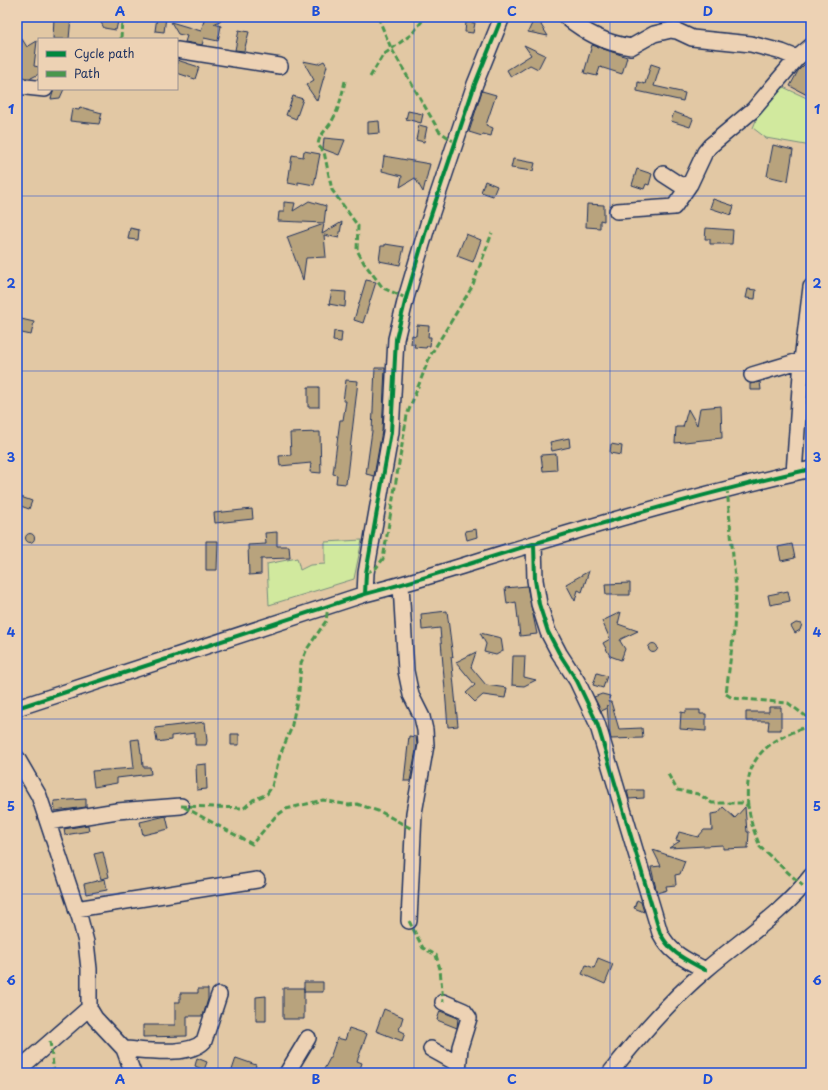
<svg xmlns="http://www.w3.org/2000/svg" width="828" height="1090" font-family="'Playpen Sans',sans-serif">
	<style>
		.green { fill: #d1e99e; stroke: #768c7e }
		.building { fill: #b8a37d; stroke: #1b2f5e }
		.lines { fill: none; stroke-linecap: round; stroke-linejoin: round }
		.minor-casing { stroke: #1b2f5e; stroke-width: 18 }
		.minor { stroke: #edd2b4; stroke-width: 15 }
		.quiet { stroke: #49964d; stroke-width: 3; stroke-dasharray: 6 3; stroke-linecap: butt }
		.cycleway-casing { stroke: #edd2b4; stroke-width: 6 }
		.cycleway { stroke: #00873e; stroke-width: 4 }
		.grid { fill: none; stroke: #1d4ed8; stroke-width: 1; stroke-opacity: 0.55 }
		.neatline { fill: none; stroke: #1d4ed8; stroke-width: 1.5 }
		.grid-label { font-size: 13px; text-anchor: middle; font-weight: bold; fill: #1d4ed8 }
	</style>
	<rect width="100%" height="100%" fill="#e2c8a4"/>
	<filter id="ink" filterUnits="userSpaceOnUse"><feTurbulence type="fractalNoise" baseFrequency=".025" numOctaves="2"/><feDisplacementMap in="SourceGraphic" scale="8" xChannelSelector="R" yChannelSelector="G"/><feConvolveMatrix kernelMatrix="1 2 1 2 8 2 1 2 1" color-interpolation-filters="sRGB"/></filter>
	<g filter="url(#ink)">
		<path class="green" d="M781 86 811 100V146L766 138 753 128 764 100Z
			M362 540 354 579 269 605 267 564 297 558 300 570 310 565 325 564V542Z"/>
		<path class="building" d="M54 17H71L69 39H53Z
			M98 17H119L116 30 104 28Z
			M157 17H166L164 32 155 31Z
			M205 17H227L214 24 221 26 218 41 204 38 202 45 185 42 187 36 178 34 171 22 201 31Z
			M535 17H544L541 25 548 36 528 32Z
			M466 22 475 23 473 33 465 32Z
			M239 30 249 32 244 51 235 50Z
			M22 39 27 47 37 41 34 66 39 67V74L31 78H24L17 68Z
			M524 45 545 55 538 69 530 65 511 77 507 70 531 55Z
			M592 45 627 57 622 74 600 67 597 76 584 73Z
			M811 58V97L790 86 798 71Z
			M177 60 199 67 195 79 177 73Z
			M303 61 318 64 324 61 327 66 317 101 306 85 314 80Z
			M651 64 660 67 654 86 685 93 683 101 637 91 638 82 645 84Z
			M54 89H64L60 98 51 99Z
			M482 91 496 95 486 125 493 128 491 136 483 134 482 136 469 132Z
			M293 96 303 99 296 119 286 115Z
			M80 107 102 113 99 124 70 121 72 109 79 110Z
			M408 111 423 114 421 123 406 119Z
			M674 112 693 119 690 127 671 121Z
			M379 121 380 133 368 134V122Z
			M419 125 427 127 424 142 416 140Z
			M324 138 345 140 339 155 323 149Z
			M773 145 793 150 788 181 767 176Z
			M304 151 320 154 314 185 298 182V185L288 183 292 155 303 157Z
			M384 156 430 164 423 192 415 178 400 187 402 176 382 171Z
			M513 159 535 163 533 171 511 168Z
			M637 169 652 174 649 185 646 184 644 189 632 185Z
			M485 181 497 186 493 196 481 192Z
			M713 199 734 206 731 215 710 208Z
			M309 201 326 206 324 223 278 221 279 212H284V202L295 203 293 211Z
			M587 204 604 205V221L600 220V228L586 227Z
			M342 222 339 238 324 235 326 257 306 258 303 280 287 237 324 224 322 234Z
			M130 228 139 230 138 240 128 239Z
			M706 228 733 230 732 244H710V239H705Z
			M466 234 481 240 473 262 457 256Z
			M385 244 404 247 400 265 379 261 381 246H385Z
			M366 280 376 282 363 323 354 320Z
			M748 289 756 290 755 299 746 298Z
			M332 291 346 292 345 307 329 304Z
			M17 318 34 322 31 335 17 332Z
			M417 325 429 326 428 337H431L430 346H427L426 348 414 347 415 344H411L412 335 416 336Z
			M334 331 342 332 341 342 333 341Z
			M375 368H385L382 431 374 476 366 474 372 431Z
			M346 380 358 381 346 484 336 483 337 475 333 474 340 420H343L346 401H343Z
			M760 382 761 390H750V384Z
			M308 387H319V407H308Z
			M721 406 722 438 675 443 676 427H683L688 409 697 425 700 408Z
			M320 432 321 473 310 472 311 463 280 466 279 456 291 455 290 433Z
			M569 438 570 447 552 451 550 442Z
			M611 444 622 446 621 455 610 453Z
			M556 454 557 470 543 471 541 455Z
			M21 497 32 501 29 509 18 505Z
			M252 509 253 519 215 523 214 513Z
			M476 529 477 537 467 540 465 531Z
			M277 532V546H289L290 558 261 559V574L249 575 248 545 266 544 265 533Z
			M25.5 538a4.5 4.5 0 1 1 9 0a4.5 4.5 0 1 1-9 0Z
			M206 541H218L217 570H206Z
			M792 544 795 558 781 561 778 547Z
			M589 571 582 592 578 590 575 601 566 584Z
			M630 583V595H606L605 584Z
			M527 586 537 634 520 636 516 602 507 604 505 588Z
			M788 591 790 601 770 605 768 595Z
			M447 611 453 658 451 656 458 726 448 727 440 628 422 630 421 614Z
			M621 612 618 624 638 631 621 639 620 641 625 649 621 660 610 656 603 643 610 639 602 621Z
			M796 623 802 624 800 630 795 633 791 626Z
			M480 633 501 638 503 651 496 655 484 652 486 644Z
			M648.5 648a4.5 4.5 0 1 1 9 0a4.5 4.5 0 1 1-9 0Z
			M476 652 471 667 486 685 507 688 505 698 483 695 475 702 466 693 475 685 456 662Z
			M513 656H525L524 677 536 680 524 686 512 685Z
			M597 673 607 676 603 688 593 685Z
			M602 694 610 696 608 702H611L619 729 642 728 643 738 611 739 609 730 607 705 606 709 601 711 594 697Z
			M769 707H781V730H768L769 721H746V712H769Z
			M686 710H700V714H706V731L680 729 681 712 686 713Z
			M205 722 207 741 206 745H195V733L171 736V740L157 742 155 728Z
			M231 734H239V745H231Z
			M409 736 416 737 417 745 410 781H404Z
			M139 739 141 753H142L143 767H150L151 774 117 778V783L94 787 92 771 134 768 131 740Z
			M206 764 207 789 197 790 196 765Z
			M627 790H644V798L629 799Z
			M86 799V807L55 811 54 801Z
			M723 807 735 818 745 807 747 832H749L748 848 723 849V845L669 848 680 841 676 840 679 832 698 837 704 830H712L711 814 718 813Z
			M166 816 169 829 143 835 140 822Z
			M88 825 89 831 65 835 64 829Z
			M653 850 685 861 680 874 675 875 676 885 666 886 667 890 657 893 651 867 661 866Z
			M103 852 109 877 101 879 94 854Z
			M105 879 107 890 86 894 84 884Z
			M637 900 641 902 644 912 634 908Z
			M598 958 613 964 605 984 582 974 586 965 594 968Z
			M304 982H323V992H304Z
			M283 988H304V1019H283Z
			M198 989H208V999L203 1016H187V1036L143 1037V1025H175V1002H180V993H198Z
			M266 996V1021H256V997Z
			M384 1009 403 1017 399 1030 405 1033 402 1041 376 1031Z
			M440 1011 458 1018 457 1028 437 1020Z
			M349 1028 367 1034 357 1061 362 1063 359 1072 353 1070 352 1073H322L330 1058 337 1038 345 1040Z
			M197 1058 207 1062 204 1070 195 1066Z
			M236 1058 256 1065 253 1073H231Z"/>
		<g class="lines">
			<defs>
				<path id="minor" d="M566 17C586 33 605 43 631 47L654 34 671 30 677 31 692 38 751 44 782 52 797 58 811 46
					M177 50 280 66
					M17 86 45 89
					M663 174 680 185 690 184 705 152 710 146 753 110 797 58
					M617 211 674 207 690 184
					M752 375 802 360
					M794 473 802 360 811 287
					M534 544 535 580 539 604 548 632 559 653 577 681 597 723 660 933C671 954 685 959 705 970
					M401 585 406 671 411 695 422 717 425 730 426 745 414 813 409 921
					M365 594 366 573 391 432 396 339 406 298 428 224 475 84 502 17
					M17 708 365 594C422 580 477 561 533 544 625 516 717 490 811 469
					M17 758 39 796 80 919 86 942 89 969V1008L95 1018 124 1049 133 1073
					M49 822 117 811 181 806
					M76 909 257 880
					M443 1002 464 1011 469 1018 460 1047 458 1073
					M124 1049C145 1050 189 1057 204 1041L219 995
					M431 1049 458 1064
					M17 1071 89 1008
					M287 1073 308 1038
					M610 1073C639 1036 671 999 707 969 741 940 784 912 811 876"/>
			</defs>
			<use href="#minor" class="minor-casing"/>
			<use href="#minor" class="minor"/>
			<path class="quiet" d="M378 17 391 48 439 131 456 143
				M121 39 122 17
				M370 77 383 55 412 34 423 20
				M345 81C342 95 339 109 332 121 327 130 319 134 318 145L324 152 332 190 358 226 357 250 364 263 383 288 406 298
				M727 488 736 590 734 630 726 694 732 698 788 703 811 720
				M366 573 376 568 383 559 407 415 430 356 472 287 492 233
				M668 774 677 790 698 794 712 803H742L748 806 752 825 760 847 803 886
				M181 806 244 808 253 800 267 794 272 786 280 755 291 729 299 691 301 663 307 649 326 621 328 606
				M748 806C743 756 767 741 811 725
				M184 807 252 844 275 817 286 809 323 800 349 805 357 804 381 812 412 829
				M409 921 423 948 436 955 440 969 443 1002
				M50 1041 54 1073"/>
			<defs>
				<path id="cycleway" d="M534 544 535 580 539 604 548 632 559 653 577 681 597 723 660 933C671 954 685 959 705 970
					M365 594 366 573 391 432 396 339 406 298 428 224 475 84 502 17
					M17 708 365 594C422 580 477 561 533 544 625 516 717 490 811 469"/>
			</defs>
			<use href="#cycleway" class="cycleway-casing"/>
			<use href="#cycleway" class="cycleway"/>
		</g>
	</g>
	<path class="grid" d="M218 17V1073M414 17V1073M610 17V1073M17 196H811M17 371H811M17 545H811M17 719H811M17 894H811"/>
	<rect width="828" height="1090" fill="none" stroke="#edd2b4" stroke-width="44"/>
	<rect x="38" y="38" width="140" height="52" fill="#edd2b4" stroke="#999192"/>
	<rect x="46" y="51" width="20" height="6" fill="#00873e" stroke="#999192"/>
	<text x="74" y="58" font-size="12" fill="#1b2f5e">Cycle path</text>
	<rect x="46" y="71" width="20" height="6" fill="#49964d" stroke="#999192"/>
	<text x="74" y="78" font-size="12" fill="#1b2f5e">Path</text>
	<rect x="22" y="22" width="784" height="1046" class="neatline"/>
	<g class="grid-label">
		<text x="120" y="16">A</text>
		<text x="316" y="16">B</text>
		<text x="512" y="16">C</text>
		<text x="708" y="16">D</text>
		<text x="11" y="114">1</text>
		<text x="817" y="114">1</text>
		<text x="11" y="288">2</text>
		<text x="817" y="288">2</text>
		<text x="11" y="462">3</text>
		<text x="817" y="462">3</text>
		<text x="11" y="637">4</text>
		<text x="817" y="637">4</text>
		<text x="11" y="811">5</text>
		<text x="817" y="811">5</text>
		<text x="11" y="985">6</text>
		<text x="817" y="985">6</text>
		<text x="120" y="1084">A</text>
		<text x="316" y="1084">B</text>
		<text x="512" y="1084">C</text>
		<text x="708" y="1084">D</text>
	</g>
</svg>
